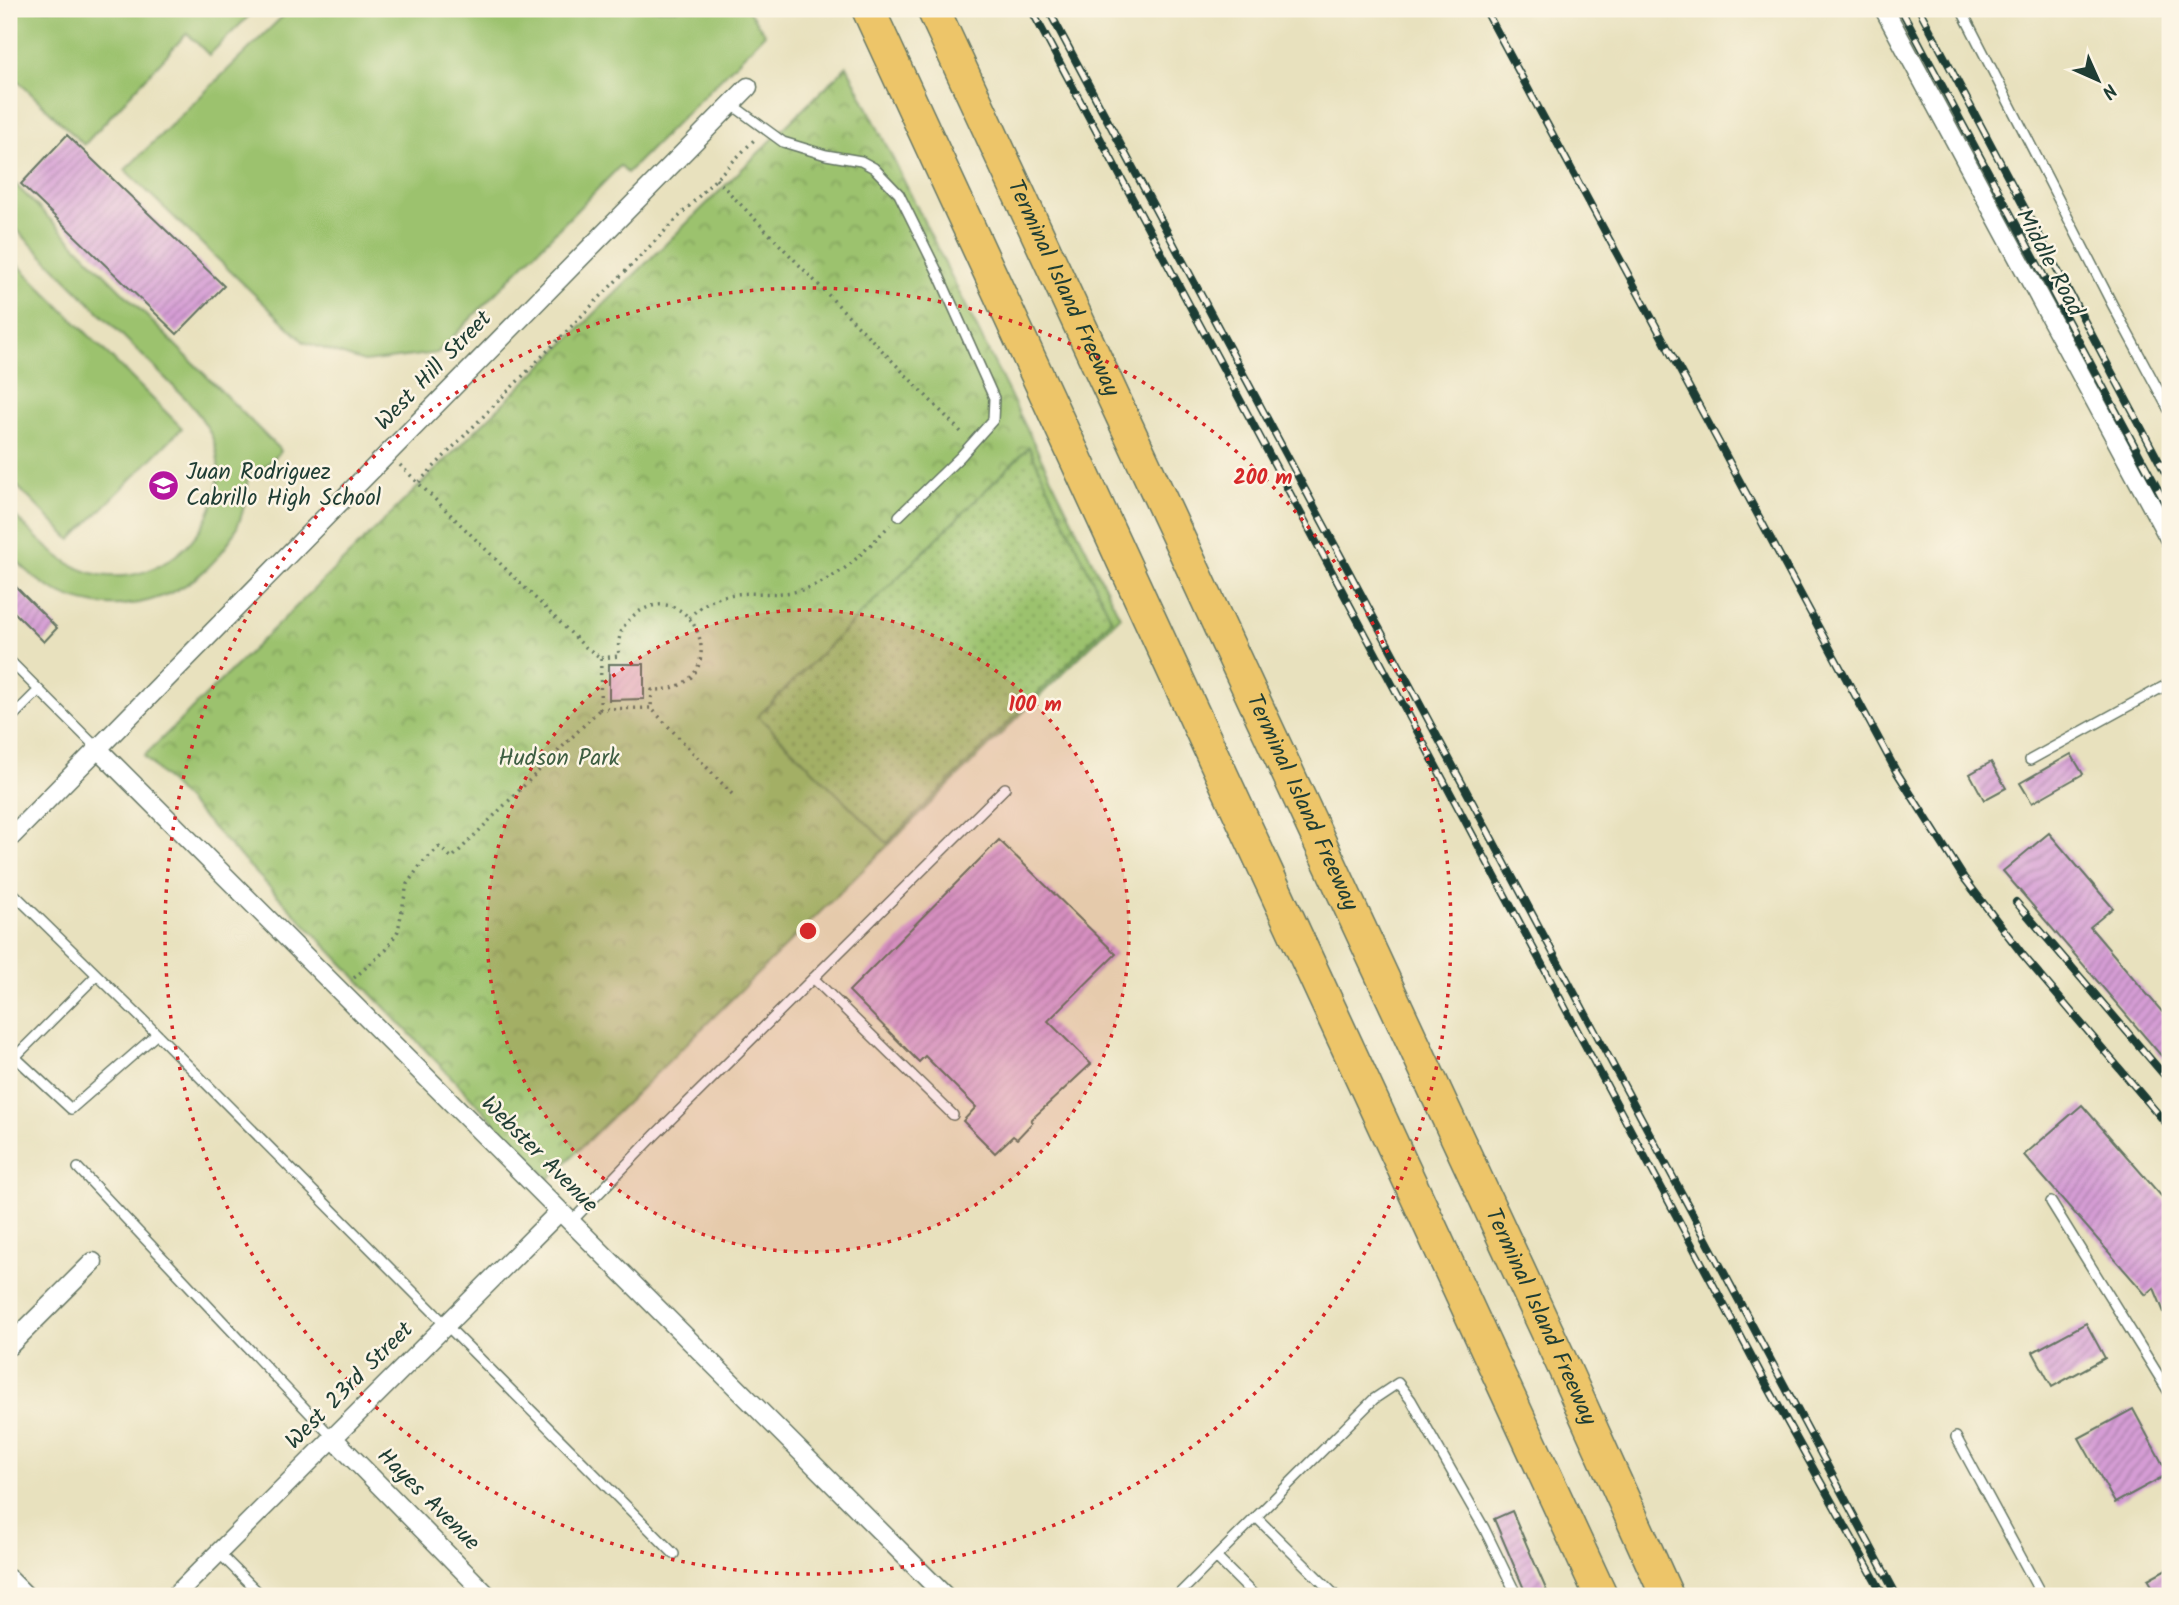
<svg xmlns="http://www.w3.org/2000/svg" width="2179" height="1605" font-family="Kalam,sans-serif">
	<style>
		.grass { fill: #9cc26e; stroke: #5e8051; stroke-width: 2 }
		.park { fill: url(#park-crowns); stroke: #5e8051; stroke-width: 2 }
		.garden { fill: url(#garden-dots); stroke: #5e8051; stroke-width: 2 }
		.building { fill: url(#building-hatch) }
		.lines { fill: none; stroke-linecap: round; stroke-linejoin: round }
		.service-casing { stroke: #657664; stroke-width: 12 }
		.minor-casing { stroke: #657664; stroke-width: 21 }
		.motorway-casing { stroke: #657664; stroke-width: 35 }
		.path { stroke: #657664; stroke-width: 3.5; stroke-dasharray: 2 5; stroke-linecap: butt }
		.service { stroke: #fff; stroke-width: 9 }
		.minor { stroke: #fff; stroke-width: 18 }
		.motorway { stroke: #edc569; stroke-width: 32 }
		.rail-casing { stroke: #1f3d34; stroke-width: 8 }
		.rail { stroke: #fcf5e5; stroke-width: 5; stroke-dasharray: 16; stroke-linecap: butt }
		.ring { fill: none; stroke: #d62828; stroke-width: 3.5; stroke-dasharray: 3.5 7 }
		.labels { text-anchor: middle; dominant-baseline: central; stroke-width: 5; stroke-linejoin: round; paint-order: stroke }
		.street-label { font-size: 23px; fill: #1f3d34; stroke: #fcf5e5 }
		.poi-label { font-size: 23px; fill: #1f3d34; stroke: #fcf5e5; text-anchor: start }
		.park-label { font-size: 23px; fill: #3e5e42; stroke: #fcf5e5 }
		.centre { fill: #d62828; stroke: #fcf5e5; stroke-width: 3.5 }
		.ring-label { font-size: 21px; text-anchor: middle; font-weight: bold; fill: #d62828; stroke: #fcf5e5; stroke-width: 5; stroke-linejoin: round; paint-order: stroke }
	</style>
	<defs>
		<pattern id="park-crowns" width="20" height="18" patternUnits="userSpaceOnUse" patternTransform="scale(1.75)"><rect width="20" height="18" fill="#9cc26e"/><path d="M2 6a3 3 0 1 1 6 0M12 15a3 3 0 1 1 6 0" fill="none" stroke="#7f9f5b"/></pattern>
		<pattern id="garden-dots" width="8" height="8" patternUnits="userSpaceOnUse" patternTransform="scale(1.75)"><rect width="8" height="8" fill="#9cc26e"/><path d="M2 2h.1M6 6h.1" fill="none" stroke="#7f9f5b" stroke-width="1.8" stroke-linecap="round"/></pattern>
		<pattern id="building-hatch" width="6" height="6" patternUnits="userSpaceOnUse" patternTransform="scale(1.75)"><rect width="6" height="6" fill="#d69dd5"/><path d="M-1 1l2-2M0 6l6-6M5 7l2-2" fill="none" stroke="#ad81ae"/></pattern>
	</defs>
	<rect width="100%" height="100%" fill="#fcf5e5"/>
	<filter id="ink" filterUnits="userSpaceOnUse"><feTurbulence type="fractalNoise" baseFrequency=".0143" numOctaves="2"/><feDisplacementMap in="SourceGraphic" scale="14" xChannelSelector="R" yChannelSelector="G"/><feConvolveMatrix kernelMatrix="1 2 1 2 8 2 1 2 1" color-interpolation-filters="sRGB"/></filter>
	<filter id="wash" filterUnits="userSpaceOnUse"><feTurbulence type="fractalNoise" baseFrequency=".00686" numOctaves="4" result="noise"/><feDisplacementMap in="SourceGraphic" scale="28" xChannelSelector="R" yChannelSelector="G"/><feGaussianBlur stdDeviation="1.57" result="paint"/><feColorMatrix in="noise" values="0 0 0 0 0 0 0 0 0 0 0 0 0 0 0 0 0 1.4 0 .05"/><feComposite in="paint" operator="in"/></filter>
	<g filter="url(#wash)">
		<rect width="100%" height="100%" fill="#e8e1be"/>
		<path class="grass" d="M9 9H256L209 55 187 33 84 145 9 72Z
			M290 9H747L765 34 627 173 620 166 437 353 364 362 304 342 125 170Z
			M9 178 281 451 256 475 248 468C247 492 245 514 233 535 196 602 110 626 45 585 31 576 20 564 9 553V510C33 533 55 561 88 572 167 596 241 512 212 437 206 423 197 412 188 401L9 222Z
			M9 256 182 428 71 540 9 478Z"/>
		<path class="park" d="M847 66 1120 617 549 1179 144 756Z"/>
		<path class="garden" d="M1029 447 1112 620 887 843 758 716Z"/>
		<g id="blocks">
			<path class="building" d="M67 135 224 286 177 334 21 184Z
				M9 580 57 628 44 642 9 607Z
				M609 664H644V699L609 700Z
				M2071 754 2083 774 2032 803 2020 783Z
				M1991 762 2006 788 1984 800 1970 774Z
				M2049 833 2113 908 2090 927 2170 1021V1066L2003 871Z
				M999 840 1116 954 1048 1021 1091 1064 1031 1120 1033 1122 1017 1139 1013 1136 995 1153 963 1121 976 1107 925 1056 919 1062 849 991Z
				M2082 1105 2170 1206V1327L2154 1288 2146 1295 2024 1155Z
				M2086 1323 2105 1358 2052 1387 2033 1352Z
				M2133 1409 2168 1474 2115 1503 2079 1438Z
				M1512 1511 1549 1596H1527L1494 1519Z
				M2170 1567V1596H2158L2148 1579Z"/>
		</g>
	</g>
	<g filter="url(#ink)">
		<use href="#blocks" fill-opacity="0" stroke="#657664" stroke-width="2"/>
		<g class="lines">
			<defs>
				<path id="service" d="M1961 9 2112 304 2170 412
					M731 104 783 142 826 155 861 161 874 168 899 194 937 271 994 398 993 420 960 457 899 516
					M9 660 98 749
					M9 720 39 690
					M2030 760 2170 683
					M9 889 141 1018 674 1554
					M97 975 15 1057 71 1109 157 1034
					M813 978 953 1115
					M78 1168 333 1438
					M2051 1202 2170 1394
					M571 1222 655 1135 1005 788
					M1956 1437 2042 1596
					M1256 1517 1336 1596
					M219 1553 262 1596
					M1216 1557 1255 1596
					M1177 1596 1374 1399 1398 1383 1411 1400 1484 1528 1517 1596"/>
				<path id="minor" d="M1884 9 2170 540
					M98 749 945 1596
					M9 839 748 87
					M9 1346 93 1262
					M333 1438 488 1596
					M9 1579 26 1596
					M175 1596 560 1211"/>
				<g id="motorway">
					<path d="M868 9 1601 1596"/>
					<path id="s1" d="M933 9 1565 1370 1667 1596"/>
				</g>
			</defs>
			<use href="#service" class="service-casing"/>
			<use href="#minor" class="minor-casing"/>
			<use href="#motorway" class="motorway-casing"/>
			<path class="path" d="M716 179 963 434
				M400 465 584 646 601 658 600 709 651 708 732 794
				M419 482 756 138
				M689 618C724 578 765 602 805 589 844 576 862 553 890 525
				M601 658 619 656C617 638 621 624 637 613 697 573 738 692 652 690L651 708
				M354 978 386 950 398 931 407 884 422 863 439 847 452 858 600 709"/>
			<use href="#service" class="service"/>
			<use href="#minor" class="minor"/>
			<use href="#motorway" class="motorway"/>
			<defs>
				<path id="rail" d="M1031 9 1769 1389 1884 1596
					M1048 9 1897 1596
					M1485 9 1896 771 1964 878 2023 955 2170 1128
					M1901 9 2170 512
					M1919 9 2170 482
					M2016 902 2170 1082"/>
			</defs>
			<use href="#rail" class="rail-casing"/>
			<use href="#rail" class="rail"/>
		</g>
	</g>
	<circle cx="808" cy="931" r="321" fill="#d62828" fill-opacity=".12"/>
	<g class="ring">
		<circle cx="808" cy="931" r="321"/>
		<circle cx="808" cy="931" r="643"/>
	</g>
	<defs>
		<symbol id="school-disc" viewBox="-11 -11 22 22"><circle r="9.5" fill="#b5179e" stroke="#fcf5e5"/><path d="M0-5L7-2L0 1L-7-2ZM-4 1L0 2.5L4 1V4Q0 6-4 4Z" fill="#fff"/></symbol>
	</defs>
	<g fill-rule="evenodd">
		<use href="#school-disc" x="146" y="468" width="35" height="35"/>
	</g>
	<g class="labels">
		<g class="street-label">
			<text transform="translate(2049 263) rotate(62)">Middle Road</text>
			<text stroke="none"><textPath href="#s1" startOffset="308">Terminal Island Freeway</textPath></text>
			<text transform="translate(434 371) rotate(-46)">West Hill Street</text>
			<text stroke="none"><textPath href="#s1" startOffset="875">Terminal Island Freeway</textPath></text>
			<text transform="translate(539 1155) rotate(45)">Webster Avenue</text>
			<text stroke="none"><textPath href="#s1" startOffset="1442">Terminal Island Freeway</textPath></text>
			<text transform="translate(350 1386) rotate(-45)">West 23rd Street</text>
			<text transform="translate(428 1500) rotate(45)">Hayes Avenue</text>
		</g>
		<g class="poi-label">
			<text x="186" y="473">Juan Rodriguez<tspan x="186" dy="26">Cabrillo High School</tspan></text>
		</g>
		<g class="park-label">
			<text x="559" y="759">Hudson Park</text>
		</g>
	</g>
	<circle cx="808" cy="931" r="10" class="centre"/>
	<g class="ring-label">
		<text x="1263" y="484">200 m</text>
		<text x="1035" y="711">100 m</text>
	</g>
	<rect width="2179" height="1605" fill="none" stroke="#fcf5e5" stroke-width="35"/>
	<g transform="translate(2098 80) rotate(135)" stroke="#fcf5e5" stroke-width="5" paint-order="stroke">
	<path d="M0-5L12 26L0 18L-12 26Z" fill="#1f3d34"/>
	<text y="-10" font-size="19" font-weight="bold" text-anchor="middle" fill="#1f3d34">N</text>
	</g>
</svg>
